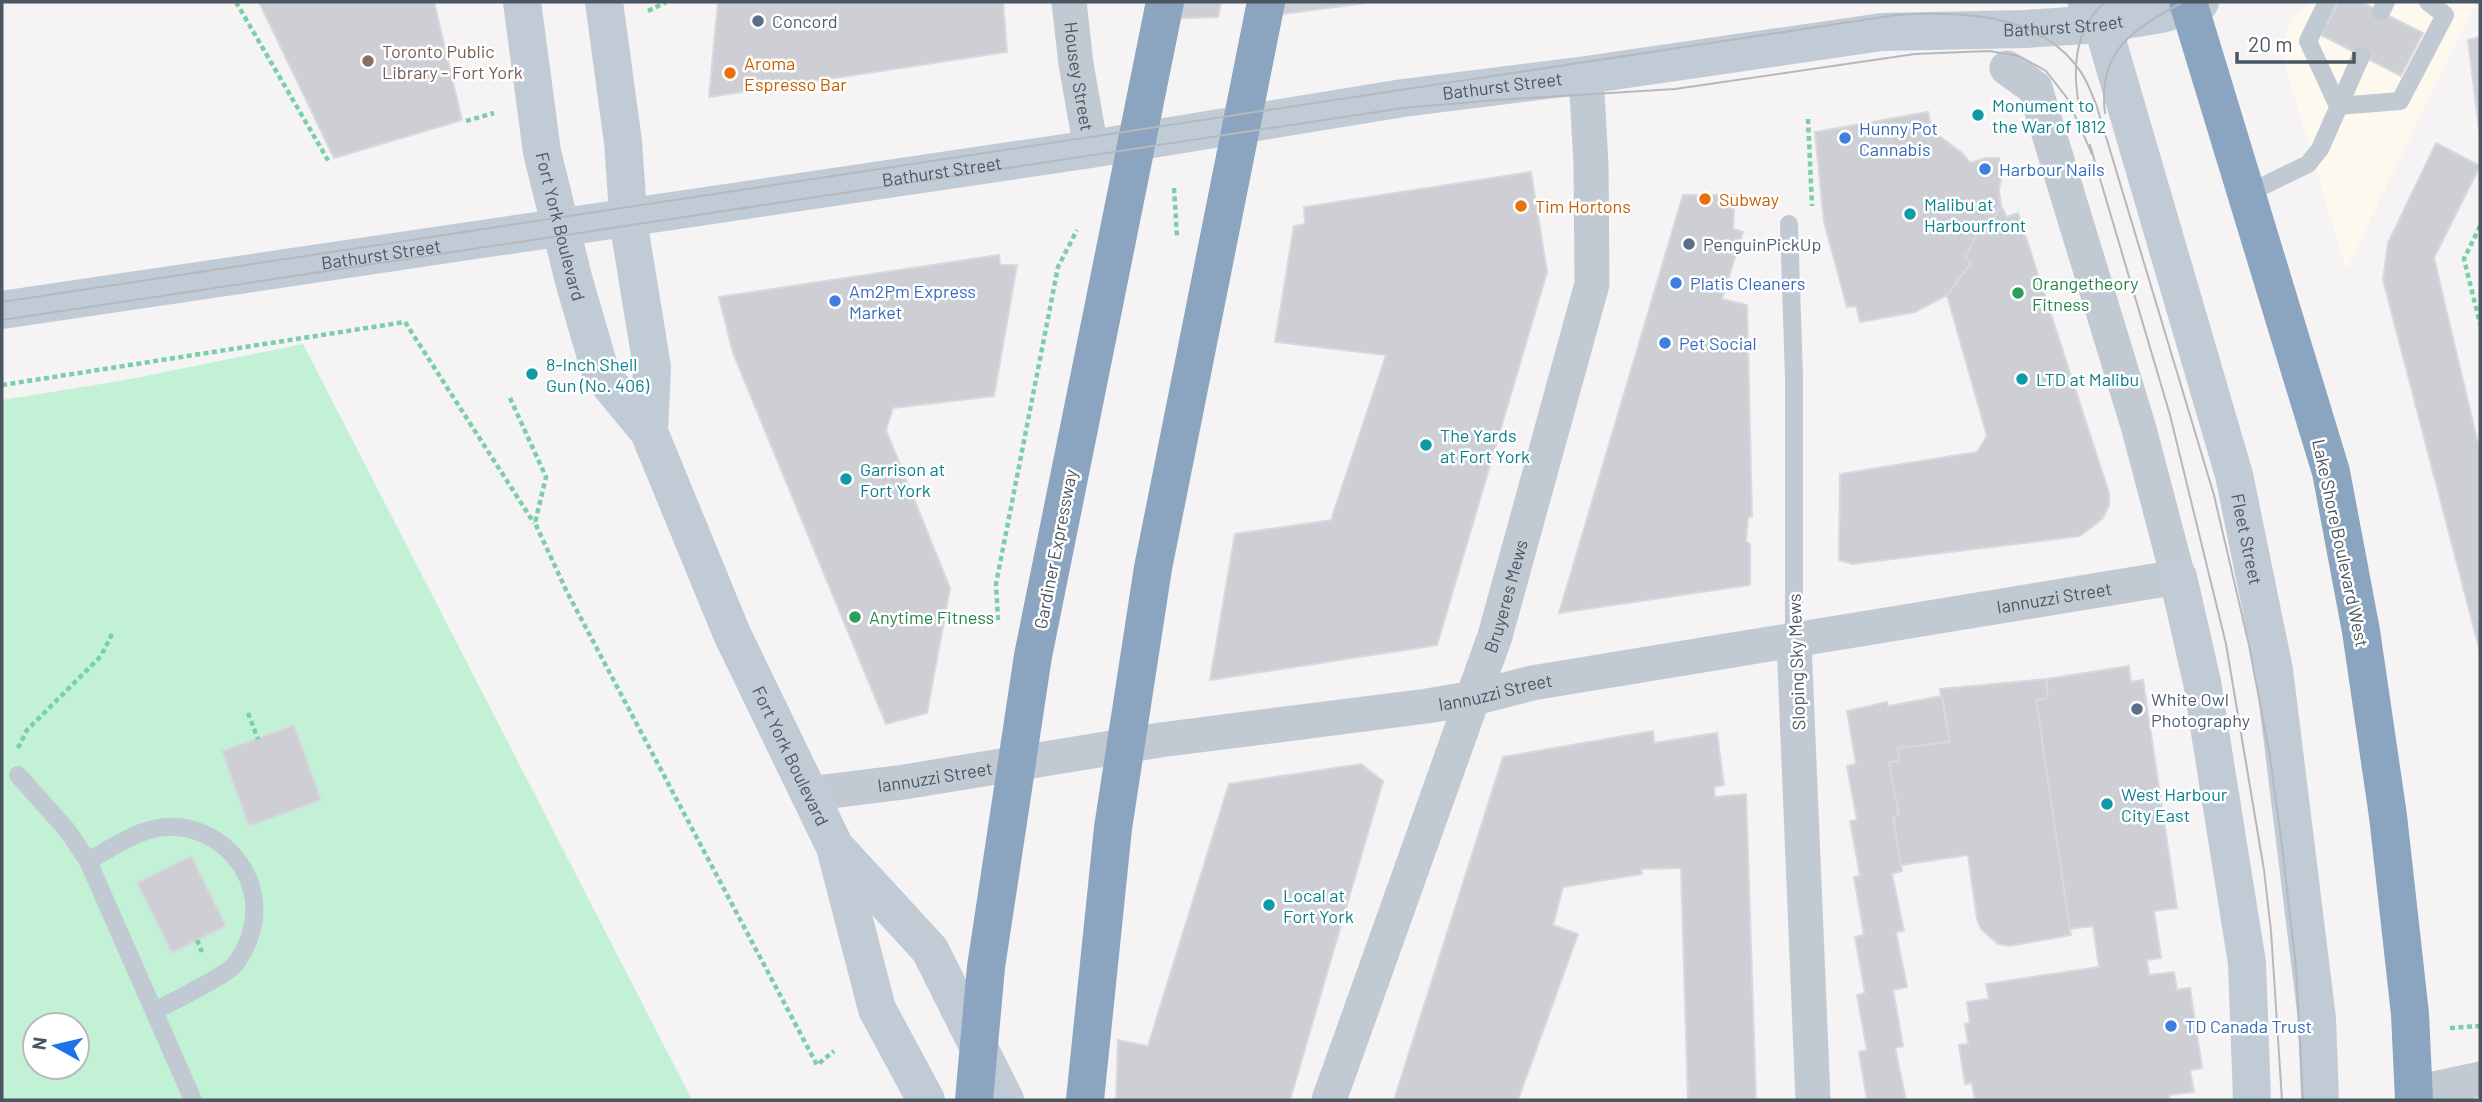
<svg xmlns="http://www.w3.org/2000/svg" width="2482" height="1102" font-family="Barlow,sans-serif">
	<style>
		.commercial { fill: #fdf9ef }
		.green { fill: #c3f1d5; fill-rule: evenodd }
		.building { fill: #cdcfd5; stroke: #d7d9de; stroke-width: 2 }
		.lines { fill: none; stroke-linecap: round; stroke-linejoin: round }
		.path { stroke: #7ad0a6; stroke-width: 4.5; stroke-dasharray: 5 3.5; stroke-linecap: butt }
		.lane { stroke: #c1cad2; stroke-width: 18 }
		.street { stroke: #c1cad2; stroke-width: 35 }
		.secondary { stroke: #c1cbd6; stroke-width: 38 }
		.highway { stroke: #8ba5c1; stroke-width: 38 }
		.tram { stroke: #b5b8bd; stroke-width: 2 }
		.service-dot { fill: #5c6f8a; stroke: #fff; stroke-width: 2.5 }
		.education-dot { fill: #8d6e63; stroke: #fff; stroke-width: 2.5 }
		.food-dot { fill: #e8710a; stroke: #fff; stroke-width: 2.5 }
		.culture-dot { fill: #0f9aa8; stroke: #fff; stroke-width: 2.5 }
		.shop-dot { fill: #3f7fe0; stroke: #fff; stroke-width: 2.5 }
		.leisure-dot { fill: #2e9e5b; stroke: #fff; stroke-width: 2.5 }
		.labels { text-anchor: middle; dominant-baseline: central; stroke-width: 5; stroke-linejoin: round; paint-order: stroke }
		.service-label { font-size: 18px; fill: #4e5e75; stroke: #fff; text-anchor: start }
		.street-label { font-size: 18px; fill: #4a5661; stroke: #fff }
		.education-label { font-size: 18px; fill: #785e54; stroke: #fff; text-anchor: start }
		.food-label { font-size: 18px; fill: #c56008; stroke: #fff; text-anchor: start }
		.culture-label { font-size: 18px; fill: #0d838f; stroke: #fff; text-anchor: start }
		.shop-label { font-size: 18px; fill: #366cbe; stroke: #fff; text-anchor: start }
		.leisure-label { font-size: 18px; fill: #27864d; stroke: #fff; text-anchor: start }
	</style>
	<rect width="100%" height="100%" fill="#f5f3f3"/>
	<path class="commercial" d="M2312 2H2476L2346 270 2285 65V34L2296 15Z"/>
	<path class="green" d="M303 344 692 1100H2V400L126 380ZM35 1025H77V1067H35Z"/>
	<path class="building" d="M259 2H434L462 120 334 158Z
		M718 2H1003L1007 52 709 97Z
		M1150 2H1221L1218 17 1150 19Z
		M1255 2H1373L1253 18Z
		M2338 2H2361L2423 33 2401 76 2321 35Z
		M2480 37V137L2468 40Z
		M1928 112 1932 131 1961 152 1970 163 1986 158H1999L2002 174 1999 190 2001 206 2007 217 2018 213 2109 493V506L2102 519 2080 536 1852 564 1839 560 1840 474 1977 452 1987 436 1947 295 1915 312 1860 322 1856 306 1847 307 1824 222 1815 132Z
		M1928 112 1932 131 1961 152 1970 163 1986 158H1999L2002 174 1999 190 2001 206 1989 226 1982 225 1965 256 1971 263 1947 295 1915 312 1860 322 1856 306 1847 307 1824 222 1815 132Z
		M2436 143 2480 166 2434 258 2480 452V652L2383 280 2388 243Z
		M1531 172 1547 272 1437 645 1210 680 1235 534 1331 520 1386 355 1275 342 1294 226 1305 224 1304 207Z
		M1683 195H1735L1733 229 1743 232 1722 299 1747 305 1752 517H1748L1746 541 1750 544V585L1559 613Z
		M999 255 1000 265H1017L994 396 893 408 886 430 950 588 927 713 886 724 733 353 719 297Z
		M2129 666 2131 682 2143 680 2177 908 2154 911 2161 958 2147 960 2149 975 2174 972 2177 990 2190 988 2202 1068 2190 1070 2194 1092 2169 1095 2170 1100H1975L1972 1083 1965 1084 1959 1045 1968 1044 1965 1024 1970 1023 1967 1002 1989 999 1986 984 2099 967 2093 926 2070 929 2036 700 2048 698 2046 679Z
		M2046 679 2048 698 2036 700 2071 935 2010 946 1998 944 1981 929 1977 919 1968 855 1901 865 1893 817 1899 815 1889 762 1899 761 1898 748 1950 742 1940 689Z
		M1942 696 1950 742 1898 748 1899 761 1889 762 1899 815 1893 817 1902 871 1892 874 1904 931 1896 932 1907 987 1893 990 1903 1046 1895 1048 1906 1100H1867L1859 1052 1867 1050 1857 995 1865 993 1855 937 1864 935 1854 877 1860 876 1850 821 1857 820 1847 766 1856 764 1847 711 1887 702 1888 706Z
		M294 725 321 800 249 826 222 751Z
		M1653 731 1654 743 1717 733 1724 785 1714 787 1715 797 1746 794 1756 1100H1688L1681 868 1641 869 1642 874 1563 887 1553 925 1578 934 1518 1100H1394L1503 757Z
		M1361 764 1383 781 1290 1100H1116L1118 1040 1148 1046 1229 784Z
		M191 856 226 926 172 953 137 883Z"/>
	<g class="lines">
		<path class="path" d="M236 2 329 162
			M648 11 666 2
			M1808 119 1812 206
			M466 121 494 113
			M1174 188 1177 236
			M2480 226 2464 259 2480 324
			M2 385 405 322 534 523
			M510 398 546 477 535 523 567 592 817 1065 834 1051
			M998 620 996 584 1058 267 1077 230
			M248 713 258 739
			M18 748 27 730 101 656 112 634
			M197 940 202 952
			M2450 1028 2480 1026"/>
		<path class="lane" d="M2327 2 2308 41 2338 106
			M2381 12 2386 2
			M2338 106 2400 101 2445 15 2428 2
			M2247 194 2308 164 2320 149 2361 56
			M1789 224 1794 378V642
			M18 775 67 830 88 861 193 1100
			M88 861C114 847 144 824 176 827 229 831 266 882 251 933 247 945 240 961 230 969 212 983 176 999 155 1011"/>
		<g class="street">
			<path id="s1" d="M1069 2 1076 64 1091 149"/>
			<path d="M1794 642 1813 1100"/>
			<path id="s2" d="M808 794 904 782 1160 740 1427 706 1474 698 1532 683 2178 577 2139 429 2035 88 2007 68"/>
			<path d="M2414 1093 2480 1079"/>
			<path id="s3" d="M1329 1100 1495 636 1592 284 1591 164 1586 75"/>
		</g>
		<g class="secondary">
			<path id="s4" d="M522 2 542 152 574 281 601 374 649 432 732 634 835 847 877 1009 926 1100"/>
			<path d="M604 2 623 142 629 226 652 367 649 432"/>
			<path id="s5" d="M2087 5 2101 20 2234 475 2274 670 2317 1019 2320 1100"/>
			<path id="s6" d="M2 310 1091 149 1403 98 1586 75 1882 32 2025 29 2101 24 2161 14 2200 2"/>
			<path d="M2178 577 2202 682 2247 963 2252 1100"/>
			<path d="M839 851 930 950 1005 1100"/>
		</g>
		<path class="highway" d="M2188 2 2331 472 2361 631 2388 816 2410 1014 2414 1100
			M974 1100 986 967 1033 656 1165 2
			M1085 1100 1113 828 1153 568 1266 2"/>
		<path class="tram" d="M2080 111C2072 71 2073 31 2105 2
			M2105 113C2097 50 2134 29 2183 2
			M2090 145 2170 415 2226 644 2264 870 2271 931 2282 1100
			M2 302 1896 15C1957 11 2033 12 2075 64 2086 77 2091 92 2097 107L2214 495 2249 645 2270 757 2283 854 2296 968 2303 1100
			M2 320C469 249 936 180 1403 108L1496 100 1675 89 1915 54 1989 51 2019 56 2046 71 2067 98 2092 154"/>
	</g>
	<g class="service-dot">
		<circle cx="758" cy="21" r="7"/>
		<circle cx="1689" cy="244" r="7"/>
		<circle cx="2137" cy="709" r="7"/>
	</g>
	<circle class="education-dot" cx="368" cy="61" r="7"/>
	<g class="food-dot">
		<circle cx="730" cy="73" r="7"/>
		<circle cx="1705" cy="199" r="7"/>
		<circle cx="1521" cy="206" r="7"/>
	</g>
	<g class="culture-dot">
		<circle cx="1978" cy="115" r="7"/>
		<circle cx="1910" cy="214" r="7"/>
		<circle cx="532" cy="374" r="7"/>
		<circle cx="2022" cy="379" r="7"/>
		<circle cx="1426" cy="445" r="7"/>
		<circle cx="846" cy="479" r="7"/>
		<circle cx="2107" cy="804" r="7"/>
		<circle cx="1269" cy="905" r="7"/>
	</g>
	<g class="shop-dot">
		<circle cx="1845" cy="138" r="7"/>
		<circle cx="1985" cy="169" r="7"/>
		<circle cx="1676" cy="283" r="7"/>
		<circle cx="835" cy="301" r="7"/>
		<circle cx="1665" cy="343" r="7"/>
		<circle cx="2171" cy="1026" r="7"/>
	</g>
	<g class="leisure-dot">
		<circle cx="2018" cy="293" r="7"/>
		<circle cx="855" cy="617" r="7"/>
	</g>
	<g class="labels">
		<g class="service-label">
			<text x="772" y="21">Concord</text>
			<text x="1703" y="244">PenguinPickUp</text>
			<text x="2151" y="699">White Owl<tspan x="2151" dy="21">Photography</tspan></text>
		</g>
		<g class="street-label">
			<text stroke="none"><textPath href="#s6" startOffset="2082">Bathurst Street</textPath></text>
			<text stroke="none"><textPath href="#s1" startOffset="75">Housey Street</textPath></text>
			<text stroke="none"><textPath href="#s6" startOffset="1517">Bathurst Street</textPath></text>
			<text stroke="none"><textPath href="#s6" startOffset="950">Bathurst Street</textPath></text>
			<text stroke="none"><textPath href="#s4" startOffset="228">Fort York Boulevard</textPath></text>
			<text stroke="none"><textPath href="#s6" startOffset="383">Bathurst Street</textPath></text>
			<text stroke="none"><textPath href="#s5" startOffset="560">Fleet Street</textPath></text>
			<text transform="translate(2341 543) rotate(78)">Lake Shore Boulevard West</text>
			<text transform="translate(1055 549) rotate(-79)">Gardiner Expressway</text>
			<text stroke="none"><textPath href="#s3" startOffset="534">Bruyeres Mews</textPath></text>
			<text stroke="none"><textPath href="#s2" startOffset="1262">Iannuzzi Street</textPath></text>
			<text transform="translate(1796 662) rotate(-92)">Sloping Sky Mews</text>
			<text stroke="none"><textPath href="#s2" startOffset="695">Iannuzzi Street</textPath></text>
			<text stroke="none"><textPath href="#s4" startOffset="810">Fort York Boulevard</textPath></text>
			<text stroke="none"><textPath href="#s2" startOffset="128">Iannuzzi Street</textPath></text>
		</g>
		<g class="education-label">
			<text x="382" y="51">Toronto Public<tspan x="382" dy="21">Library - Fort York</tspan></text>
		</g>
		<g class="food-label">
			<text x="744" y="63">Aroma<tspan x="744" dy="21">Espresso Bar</tspan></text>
			<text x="1719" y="199">Subway</text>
			<text x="1535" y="206">Tim Hortons</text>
		</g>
		<g class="culture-label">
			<text x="1992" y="105">Monument to<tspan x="1992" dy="21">the War of 1812</tspan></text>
			<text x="1924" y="204">Malibu at<tspan x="1924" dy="21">Harbourfront</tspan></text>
			<text x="546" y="364">8-Inch Shell<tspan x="546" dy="21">Gun (No. 406)</tspan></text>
			<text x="2036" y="379">LTD at Malibu</text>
			<text x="1440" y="435">The Yards<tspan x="1440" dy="21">at Fort York</tspan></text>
			<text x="860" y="469">Garrison at<tspan x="860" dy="21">Fort York</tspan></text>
			<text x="2121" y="794">West Harbour<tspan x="2121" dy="21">City East</tspan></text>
			<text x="1283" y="895">Local at<tspan x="1283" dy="21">Fort York</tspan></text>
		</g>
		<g class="shop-label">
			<text x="1859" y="128">Hunny Pot<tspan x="1859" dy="21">Cannabis</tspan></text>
			<text x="1999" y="169">Harbour Nails</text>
			<text x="1690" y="283">Platis Cleaners</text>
			<text x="849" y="291">Am2Pm Express<tspan x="849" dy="21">Market</tspan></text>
			<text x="1679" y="343">Pet Social</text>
			<text x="2185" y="1026">TD Canada Trust</text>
		</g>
		<g class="leisure-label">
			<text x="2032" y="283">Orangetheory<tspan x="2032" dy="21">Fitness</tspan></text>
			<text x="869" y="617">Anytime Fitness</text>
		</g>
	</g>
	<rect width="2482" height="1102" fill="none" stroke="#4a5661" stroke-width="7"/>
	<g transform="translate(56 1046) rotate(278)"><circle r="33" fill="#ffffff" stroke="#b7bbc0" stroke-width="2"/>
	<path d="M0-5L12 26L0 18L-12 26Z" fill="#1a73e8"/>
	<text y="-10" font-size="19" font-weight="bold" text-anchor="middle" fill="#4a5661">N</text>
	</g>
	<path d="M2237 52v10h117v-10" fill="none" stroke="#4a5661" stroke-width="3.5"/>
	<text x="2248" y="52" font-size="21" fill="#4a5661" stroke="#ffffff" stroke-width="5" paint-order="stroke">20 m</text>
</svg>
